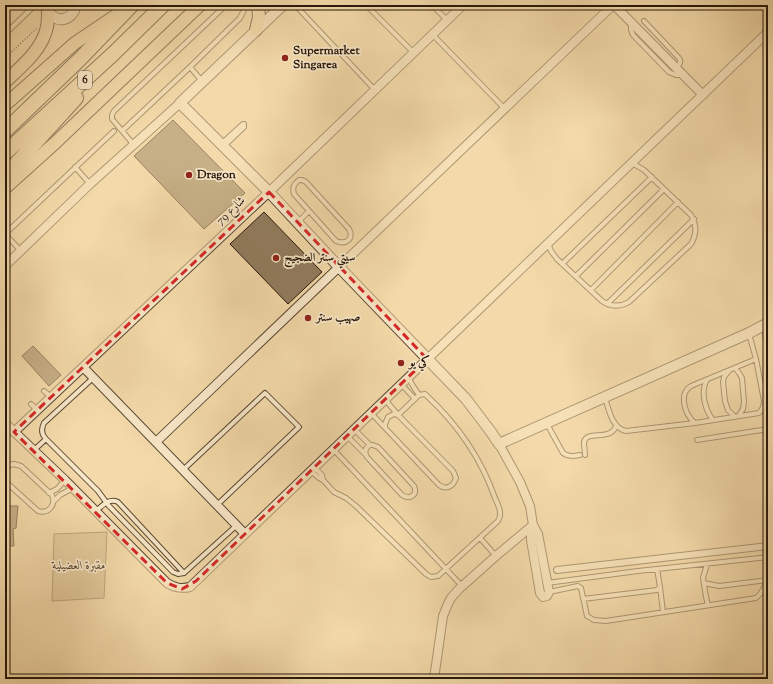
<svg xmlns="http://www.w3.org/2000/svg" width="773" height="684" font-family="'Sorts Mill Goudy',Amiri,serif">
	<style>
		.green { fill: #d1b98f; stroke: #7b684d }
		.building { fill: #917c5e; stroke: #25170b }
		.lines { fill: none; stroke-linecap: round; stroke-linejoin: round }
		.service-casing { stroke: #594833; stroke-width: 6 }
		.pedestrian-casing { stroke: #594833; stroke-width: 8 }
		.minor-casing { stroke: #594833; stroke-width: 10 }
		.tertiary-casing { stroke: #594833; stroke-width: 12 }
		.primary-casing { stroke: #25170b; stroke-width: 14 }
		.motorway-casing { stroke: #25170b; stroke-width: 16 }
		.path { stroke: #25170b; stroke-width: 1.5; stroke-dasharray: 1 2; stroke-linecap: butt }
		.service { stroke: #f8e7c8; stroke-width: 4 }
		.pedestrian { stroke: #f8e7c8; stroke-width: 6 }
		.minor { stroke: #f8e7c8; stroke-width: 8 }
		.tertiary { stroke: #f8e7c8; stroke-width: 10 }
		.primary { stroke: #f4daaa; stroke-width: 12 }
		.motorway { stroke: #f4daaa; stroke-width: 14 }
		.marked { fill: none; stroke: #d62828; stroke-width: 3; stroke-dasharray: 8 5; stroke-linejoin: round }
		.poi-dot { fill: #8f2418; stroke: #f8e7c8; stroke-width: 1.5 }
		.labels { text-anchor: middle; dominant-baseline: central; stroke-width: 3.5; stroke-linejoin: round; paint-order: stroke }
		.shield { fill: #f8e7c8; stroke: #645544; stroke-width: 1 }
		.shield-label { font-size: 11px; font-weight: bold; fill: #25170b }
		.poi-label { font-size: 12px; font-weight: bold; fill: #25170b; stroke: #f8e7c8; text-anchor: start }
		.street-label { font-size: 12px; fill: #25170b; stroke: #f8e7c8 }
		.park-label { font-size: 12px; font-style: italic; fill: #594833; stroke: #f8e7c8 }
	</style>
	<rect width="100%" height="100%" fill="#f4daaa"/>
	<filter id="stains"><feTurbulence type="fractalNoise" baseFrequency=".005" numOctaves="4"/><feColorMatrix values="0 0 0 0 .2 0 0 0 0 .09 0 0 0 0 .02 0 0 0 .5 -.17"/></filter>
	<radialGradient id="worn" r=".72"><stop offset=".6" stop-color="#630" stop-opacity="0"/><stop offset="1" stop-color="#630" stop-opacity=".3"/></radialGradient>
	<path class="green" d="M107 532 104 598 52 601 54 534Z"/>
	<path class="building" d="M173 120 245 193 204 229 134 156Z
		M264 212 322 272 288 304 230 244Z
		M33 346 61 375 49 386 22 356Z
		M5 503H6V506H18L16 528 13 529 14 546H5Z"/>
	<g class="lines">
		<defs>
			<path id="service" d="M295 5 375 90
				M366 5 413 52
				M432 5 447 20
				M644 21 679 58C682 62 679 65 676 68
				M631 23V30L633 35 669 72 676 75H683
				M5 34 30 10 32 5
				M433 35 505 109
				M202 81 190 67 240 18 244 10 243 5
				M122 131 190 67
				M221 144 243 124H244V127L224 146
				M134 145 112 119V115L114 111 226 5
				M75 167 90 184
				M299 180H302L306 182 349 229C354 239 346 245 336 241L294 194C292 187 294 184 299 180Z
				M298 222 309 211
				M5 234 114 131
				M5 234 21 251
				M548 243 551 251 557 259 602 301C611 307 620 307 629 302L691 244C697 234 697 225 691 215L644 170 632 163
				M562 264 652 177
				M576 276 664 189
				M591 290 678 202
				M607 304 694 219
				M764 325 768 359
				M735 368 739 373 742 378 744 402 743 409 739 415
				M728 372 724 377 723 382 725 401 728 410 734 416
				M408 377 413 386 419 395
				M93 378 44 423C41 429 41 434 46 439L98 491 109 506 173 572 178 574 184 573 237 525
				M707 380C700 391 705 410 713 420
				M401 384 415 399
				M44 391 51 397
				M605 398C609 410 612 428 626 431L695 423 759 413C763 409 764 406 764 401L756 359 749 334
				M31 404 37 410
				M765 404 768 420
				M371 413 439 485C446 490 453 487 456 478L453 471 398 415 388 403 386 398
				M695 423C685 415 678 394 691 386L756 359
				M547 424 563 453C568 457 574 456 580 455
				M354 429 370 445
				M347 436 365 454
				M697 440 762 430 766 428 768 425
				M370 445H373L378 447 414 486C418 495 410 500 402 495L367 457C364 452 365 448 370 445Z
				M333 449 462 586
				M34 450 46 439
				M585 455C585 451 584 446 584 442 587 429 610 442 616 426
				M314 467 322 475 323 480
				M5 470 10 465 14 464 21 466 52 495C56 505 49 514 38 511L6 482 5 479
				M183 470 265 393 299 427 217 505
				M311 471 319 478 323 480 334 492 346 498 356 506 426 574 431 577 438 576 498 521C503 513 498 505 495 498 481 458 457 424 427 396L425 394 419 395 398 415 394 414 388 417 385 424V427
				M49 493 57 489 65 480
				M53 502 60 495 73 488
				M96 511C103 505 109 498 118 502L184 573
				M480 538 496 556
				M707 564 703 578 706 597 708 605
				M547 583 638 571 768 557
				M704 583 719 586 768 580
				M660 587 663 612
				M549 592 578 586 581 588 587 616 594 620 606 621 756 598 761 593 768 580
				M583 599 657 590 660 587 657 569"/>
			<path id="pedestrian" d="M557 570 768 546"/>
			<path id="minor" d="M614 5 703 95
				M5 266 90 184 180 103
				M83 367 245 534
				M5 423 65 480 167 583C175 588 181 589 190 587L768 32
				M14 432 269 192 463 5
				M156 442 613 5
				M499 444 520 482 530 506 533 525 538 534 549 592 547 596 543 597 540 593 531 540V533L533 525
				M434 679 443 616 448 604 451 598 459 589 496 556 533 525"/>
			<path id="tertiary" d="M283 5 180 103 269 192 339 267 466 399 491 432 499 444 749 333 768 323
				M47 8C54 25 72 22 76 5"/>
			<path id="primary" d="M256 30 259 17 258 5
				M5 82C22 66 42 50 47 27 48 21 48 16 48 10
				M5 105 75 43 118 14
				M5 188 55 143 200 5"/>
			<path id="motorway" d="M5 131 81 58 132 5
				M5 153 113 54 163 5
				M5 176 76 98"/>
		</defs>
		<use href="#service" class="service-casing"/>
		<use href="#pedestrian" class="pedestrian-casing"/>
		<use href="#minor" class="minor-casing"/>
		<use href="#tertiary" class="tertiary-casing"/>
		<use href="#primary" class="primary-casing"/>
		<use href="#motorway" class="motorway-casing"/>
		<path class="path" d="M5 58 37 28"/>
		<use href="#service" class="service"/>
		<use href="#pedestrian" class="pedestrian"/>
		<use href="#minor" class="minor"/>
		<use href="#tertiary" class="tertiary"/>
		<use href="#primary" class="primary"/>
		<use href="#motorway" class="motorway"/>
	</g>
	<path d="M0 0H773V684H0ZM269 192 427 359 196 581 182 589 167 583 14 432Z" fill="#f4daaa" fill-opacity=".55" fill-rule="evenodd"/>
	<path class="marked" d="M269 192 427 359 196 581 182 589 167 583 14 432Z"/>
	<g class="poi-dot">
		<circle cx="285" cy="58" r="4"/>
		<circle cx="189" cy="175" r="4"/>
		<circle cx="276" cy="258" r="4"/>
		<circle cx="308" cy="318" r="4"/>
		<circle cx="401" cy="363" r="4"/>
	</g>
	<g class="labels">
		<rect class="shield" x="78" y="71" width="14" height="18" rx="3"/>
		<g class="shield-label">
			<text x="85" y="80">6</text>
		</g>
		<g class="poi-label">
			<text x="293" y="51">Supermarket<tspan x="293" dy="14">Singarea</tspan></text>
			<text x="197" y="175">Dragon</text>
			<text x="284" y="258">سيتي سنتر الضجيج</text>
			<text x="316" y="318">صهيب سنتر</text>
			<text x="409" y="363">كي يو</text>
		</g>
		<g class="street-label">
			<text transform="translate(231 211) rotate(-44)">شارع 79</text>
		</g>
		<g class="park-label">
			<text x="79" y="566">مقبرة العضيلية</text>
		</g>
	</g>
	<rect width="773" height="684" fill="none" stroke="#f4daaa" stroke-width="20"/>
	<rect x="6" y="6" width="761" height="672" fill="none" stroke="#25170b" stroke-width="2"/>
	<rect x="10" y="10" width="753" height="664" fill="none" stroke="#25170b"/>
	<rect width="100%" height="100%" filter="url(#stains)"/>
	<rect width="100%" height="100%" fill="url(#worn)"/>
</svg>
